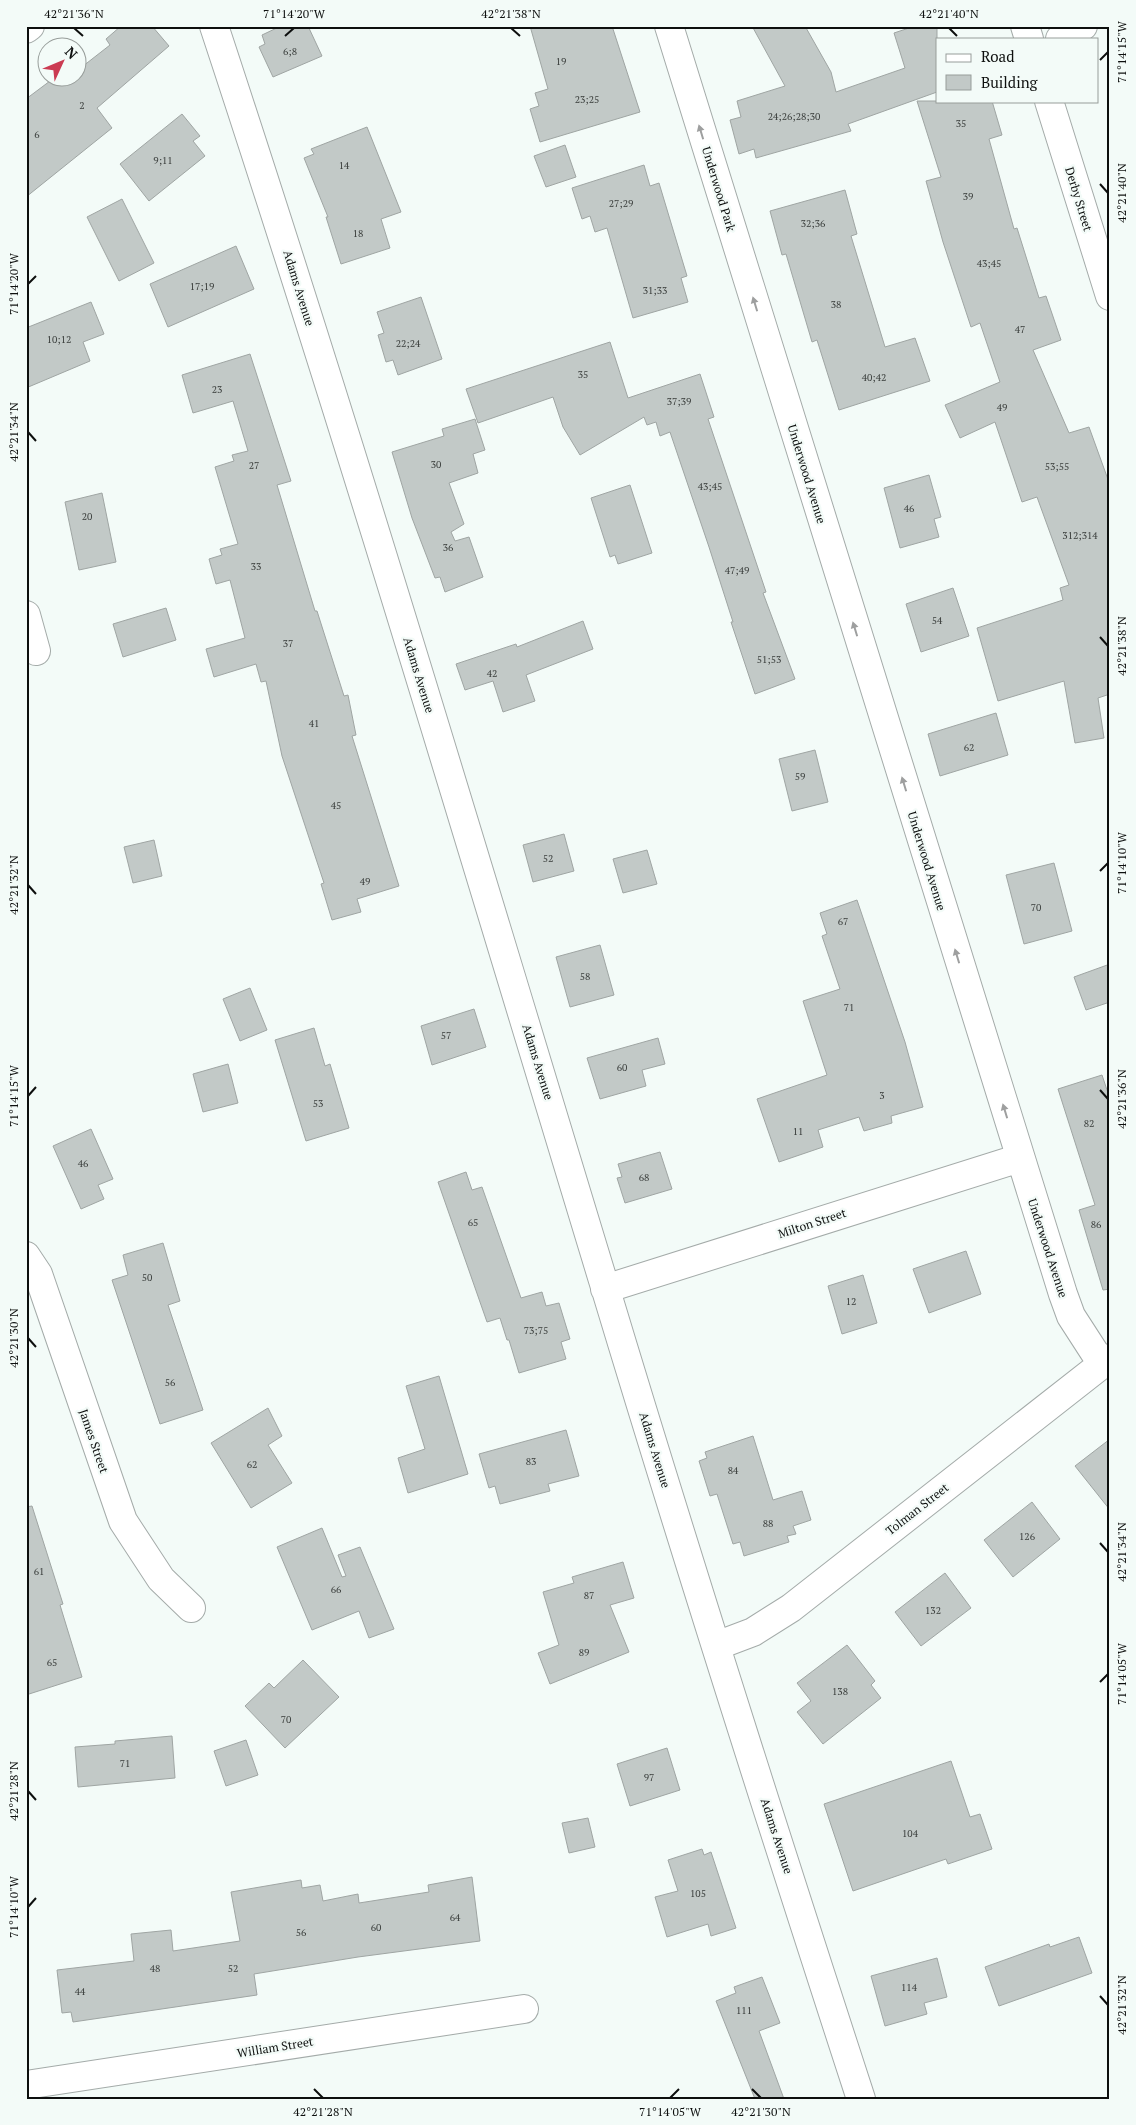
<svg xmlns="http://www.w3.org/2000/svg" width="1136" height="2125" font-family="'PT Serif',serif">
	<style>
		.building { fill: #c2c9c7; stroke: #9fa5a3 }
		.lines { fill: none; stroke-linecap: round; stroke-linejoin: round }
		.street-casing { stroke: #a4aba9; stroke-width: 30 }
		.secondary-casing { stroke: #a4aba9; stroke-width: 30 }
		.primary-casing { stroke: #a4aba9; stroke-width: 30 }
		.street { stroke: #fff; stroke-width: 28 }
		.secondary { stroke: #fff; stroke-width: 28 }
		.primary { stroke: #fff; stroke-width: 28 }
		.oneway { fill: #9e9f9f }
		.ticks { fill: none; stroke: #0d0f0e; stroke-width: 2 }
		.labels { text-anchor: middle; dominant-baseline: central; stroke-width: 4.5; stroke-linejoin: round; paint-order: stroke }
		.number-label { font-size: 10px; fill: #3a3e3c }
		.street-label { font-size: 12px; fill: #0d0f0e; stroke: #f3fbf8 }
		.neatline { fill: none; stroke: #0d0f0e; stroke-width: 2 }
		.ticks-label { font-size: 12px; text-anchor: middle; fill: #0d0f0e }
	</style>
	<rect width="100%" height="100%" fill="#f3fbf8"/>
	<path class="building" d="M121 26H152L169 46 97 108 112 128 26 197V99L54 78H78V70L110 45 106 39Z
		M281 26H308L322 56 273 77 259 47 265 44 262 35Z
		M530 26H612L640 112 540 142 530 109 539 106 535 93 548 89Z
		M752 26H805L831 72 836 92 905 68 894 33 915 26H937V92L848 124 851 131 756 158 754 149 739 154 730 120 741 117 737 101 785 86Z
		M917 101H992L1002 135 989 139 1014 229 1017 228 1039 298 1046 296 1061 340 1033 350 1069 433 1089 427 1110 485V694L1098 698 1104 738 1075 743 1064 681 998 701 977 628 1063 600 1060 588 1069 585 1037 497 1022 502 995 422 960 438 945 405 1000 382 980 323 971 327 943 242 926 181 941 177Z
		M182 114 200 136 193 141 205 156 149 201 120 164Z
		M367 127 401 212 381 219 390 248 341 264 326 217H328L304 158 314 154 311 149Z
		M565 145 576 177 546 187 534 156Z
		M644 165 650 186 659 183 687 276 681 278 688 302 633 318 607 228 595 232 590 216 582 219 572 188Z
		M845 190 857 234 851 236 885 347 915 338 930 381 839 410 817 340 812 342 786 254 782 255 770 211Z
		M122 199 154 263 119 281 87 217Z
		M236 246 254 289 168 327 150 284Z
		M421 297 442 359 398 375 393 360 386 362 378 335 384 333 377 312Z
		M91 302 104 334 83 342 90 361 26 388V328Z
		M610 342 628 398 700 374 714 417 708 419 766 592 763 593 795 679 755 694 731 622H733L709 547 670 432 660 436 656 422 647 425 644 417 580 455 563 427 553 397 478 423 466 389Z
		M250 354 291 481 277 485 315 611H317L344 696 348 695 356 735 352 736 399 886 357 899 361 912 332 920 321 884 324 883 282 756 266 681 261 682 256 664 214 677 206 649 245 638 230 580 216 584 209 559 222 555 220 549 238 544 215 467 234 461 232 455 248 451 233 401 193 413 182 375Z
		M475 419 485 450 473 454 478 473 449 483 464 524 451 532 455 541 469 537 483 577 445 592 440 577 435 578 412 518 392 452 444 436 442 429Z
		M929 475 941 517 934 519 939 537 900 548 884 488Z
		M630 485 652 553 618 564 615 555 610 557 591 498Z
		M102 493 116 562 79 570 65 502Z
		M953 588 969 636 921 652 906 604Z
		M166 608 176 640 123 657 113 624Z
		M583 621 593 649 526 675 535 701 503 712 493 681 465 690 456 664 516 644 517 647Z
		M996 713 1008 755 940 776 928 734Z
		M815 750 828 802 792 811 779 759Z
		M564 834 574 871 533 882 523 845Z
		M154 840 162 876 133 883 124 847Z
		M647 850 657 884 623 893 613 859Z
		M1054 863 1072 931 1024 944 1006 875Z
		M857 900 905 1042 923 1107 891 1116 892 1123 864 1131 859 1117 818 1130 823 1147 779 1162 757 1099 827 1075 803 1001 840 989 822 936 827 934 820 913Z
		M600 945 614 995 570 1007 556 957Z
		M1110 964V1002L1086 1010 1074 977Z
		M250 988 267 1030 240 1041 223 999Z
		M474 1009 486 1047 432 1065 421 1026Z
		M314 1028 325 1066 330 1064 349 1128 306 1141 275 1040Z
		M658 1038 665 1064 642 1070 646 1086 600 1099 587 1058Z
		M228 1064 238 1103 203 1112 193 1074Z
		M1102 1075 1110 1099V1289L1103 1290 1079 1210 1095 1205 1058 1089Z
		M91 1129 113 1179 98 1185 104 1199 81 1209 53 1146Z
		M660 1152 672 1189 625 1203 617 1178 622 1177 618 1164Z
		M466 1172 472 1190 482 1187 521 1298 542 1292 546 1306 559 1303 570 1339 561 1342 566 1359 519 1373 509 1340H507L500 1318 487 1322 438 1182Z
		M163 1243 180 1301 168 1305 203 1410 160 1424 112 1280 128 1275 123 1255Z
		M966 1251 981 1294 929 1313 913 1269Z
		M863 1275 877 1323 842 1334 828 1286Z
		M439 1376 468 1474 408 1493 398 1458 425 1449 406 1386Z
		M268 1408 282 1436 268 1445 292 1483 251 1508 211 1443Z
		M566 1430 579 1476 548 1484 550 1491 500 1504 495 1486 489 1488 479 1454Z
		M753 1436 773 1500 802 1491 811 1520 793 1526 796 1534 787 1536 789 1542 744 1556 740 1542 733 1544 717 1494 710 1496 699 1461 707 1458 705 1452Z
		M1110 1439V1510L1075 1466Z
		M1032 1502 1060 1539 1013 1577 984 1540Z
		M32 1506 63 1604 60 1605 82 1677 26 1695V1507Z
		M322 1528 342 1577 346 1576 338 1555 360 1547 394 1629 369 1638 359 1611 312 1630 277 1547Z
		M623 1562 634 1598 610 1605 629 1652 550 1684 538 1653 559 1645 543 1592 574 1583 572 1577Z
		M945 1573 971 1608 921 1646 895 1612Z
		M847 1645 875 1681 871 1685 881 1698 823 1744 797 1712 811 1701 797 1683Z
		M303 1660 339 1697 285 1748 245 1706 269 1683 274 1688Z
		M172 1736 175 1778 78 1787 75 1747 115 1744V1741Z
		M246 1740 258 1775 226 1786 214 1751Z
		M667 1748 680 1790 630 1806 617 1764Z
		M951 1761 970 1817 980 1814 992 1849 948 1864 946 1859 853 1891 824 1804Z
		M588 1818 595 1847 569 1853 562 1823Z
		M702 1849 704 1855 711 1852 736 1928 711 1936 708 1924 667 1937 655 1897 678 1891 668 1860Z
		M472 1877 480 1941 358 1957 254 1974 257 1995 73 2022 71 2012 62 2013 57 1970 134 1961 131 1934 171 1930 173 1951 240 1941 231 1892 301 1880 302 1888 320 1885 323 1901 358 1894 359 1903 429 1892 428 1885Z
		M1079 1937 1092 1973 999 2006 985 1967 1049 1944 1050 1947Z
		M937 1958 947 1997 924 2003 927 2014 885 2026 871 1976Z
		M762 1977 780 2023 759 2031 784 2099H755L716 2001 736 1993 734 1987Z"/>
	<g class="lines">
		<defs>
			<path id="street" d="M214 26C352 444 477 866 605 1287 687 1559 773 1829 861 2099
				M669 26 1063 1294 1071 1316 1102 1364
				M1060 39 1083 26
				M26 615 36 651
				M26 1256 38 1274 123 1521 161 1579 191 1608
				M605 1289 1020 1158
				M716 1646 753 1632 791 1608 1110 1358
				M26 2085 524 2009"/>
			<path id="secondary" d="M1025 26 1029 39
				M1049 101 1110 296"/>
			<path id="primary" d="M26 29 30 26"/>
		</defs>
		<use href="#street" class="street-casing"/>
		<use href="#secondary" class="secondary-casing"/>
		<use href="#primary" class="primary-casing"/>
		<use href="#street" class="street"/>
		<use href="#secondary" class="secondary"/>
		<use href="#primary" class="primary"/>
	</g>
	<defs><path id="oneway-solid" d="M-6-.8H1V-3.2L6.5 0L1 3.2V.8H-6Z" transform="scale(1.25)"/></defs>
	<g class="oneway">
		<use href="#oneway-solid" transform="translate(701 132) rotate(-107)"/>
		<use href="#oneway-solid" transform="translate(755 304) rotate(-107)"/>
		<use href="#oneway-solid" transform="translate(855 629) rotate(-107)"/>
		<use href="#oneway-solid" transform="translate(904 784) rotate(-107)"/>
		<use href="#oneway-solid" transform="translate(957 956) rotate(-107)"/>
		<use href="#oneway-solid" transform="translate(1005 1111) rotate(-107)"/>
	</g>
	<path class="ticks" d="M74 28 83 36M511 28 520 36M949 28 957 36M285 36 294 28M1100 60 1108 52M1100 184 1108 193M28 284 36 276M28 432 36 441M1100 637 1108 646M1100 871 1108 863M28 885 36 894M1100 1090 1108 1099M28 1096 36 1087M28 1338 36 1347M1100 1543 1108 1552M1100 1682 1108 1674M28 1791 36 1800M28 1907 36 1898M1100 1996 1108 2005M314 2089 323 2098M752 2089 761 2098M670 2098 679 2089"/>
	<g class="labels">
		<g class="number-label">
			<text x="290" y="51">6;8</text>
			<text x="561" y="61">19</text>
			<text x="587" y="99">23;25</text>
			<text x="82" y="105">2</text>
			<text x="794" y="116">24;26;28;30</text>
			<text x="961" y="123">35</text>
			<text x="37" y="134">6</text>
			<text x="163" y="160">9;11</text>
			<text x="344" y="165">14</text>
			<text x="968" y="196">39</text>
			<text x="621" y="203">27;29</text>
			<text x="813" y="223">32;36</text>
			<text x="358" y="233">18</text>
			<text x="989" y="263">43;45</text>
			<text x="202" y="286">17;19</text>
			<text x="655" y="290">31;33</text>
			<text x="836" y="304">38</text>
			<text x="1020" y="329">47</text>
			<text x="59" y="339">10;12</text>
			<text x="408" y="343">22;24</text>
			<text x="583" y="374">35</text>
			<text x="874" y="377">40;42</text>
			<text x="217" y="389">23</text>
			<text x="679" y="401">37;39</text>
			<text x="1002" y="407">49</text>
			<text x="436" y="464">30</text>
			<text x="254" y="465">27</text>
			<text x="1057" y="466">53;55</text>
			<text x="710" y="486">43;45</text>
			<text x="909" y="508">46</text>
			<text x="87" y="516">20</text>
			<text x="1080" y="535">312;314</text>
			<text x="448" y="547">36</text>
			<text x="256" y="566">33</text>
			<text x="737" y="570">47;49</text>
			<text x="937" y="620">54</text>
			<text x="288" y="643">37</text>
			<text x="769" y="659">51;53</text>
			<text x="492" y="673">42</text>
			<text x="314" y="723">41</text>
			<text x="969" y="747">62</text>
			<text x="800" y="776">59</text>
			<text x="336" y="805">45</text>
			<text x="548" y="858">52</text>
			<text x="365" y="881">49</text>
			<text x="1036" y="907">70</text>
			<text x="843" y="921">67</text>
			<text x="585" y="976">58</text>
			<text x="849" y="1007">71</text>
			<text x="446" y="1035">57</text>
			<text x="622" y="1067">60</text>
			<text x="882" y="1095">3</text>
			<text x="318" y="1103">53</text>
			<text x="1089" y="1123">82</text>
			<text x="798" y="1131">11</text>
			<text x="83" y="1163">46</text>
			<text x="644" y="1177">68</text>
			<text x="473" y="1222">65</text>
			<text x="1096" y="1224">86</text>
			<text x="147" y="1277">50</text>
			<text x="851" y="1301">12</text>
			<text x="536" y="1330">73;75</text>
			<text x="170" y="1382">56</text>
			<text x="531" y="1461">83</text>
			<text x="252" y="1464">62</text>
			<text x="733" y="1470">84</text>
			<text x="768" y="1523">88</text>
			<text x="1027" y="1536">126</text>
			<text x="39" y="1571">61</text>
			<text x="336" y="1589">66</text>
			<text x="589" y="1595">87</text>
			<text x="933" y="1610">132</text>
			<text x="584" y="1652">89</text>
			<text x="52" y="1662">65</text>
			<text x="840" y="1691">138</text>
			<text x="286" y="1719">70</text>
			<text x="125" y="1763">71</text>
			<text x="649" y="1777">97</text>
			<text x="910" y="1833">104</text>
			<text x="698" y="1893">105</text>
			<text x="455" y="1917">64</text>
			<text x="376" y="1927">60</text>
			<text x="301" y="1932">56</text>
			<text x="155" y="1968">48</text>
			<text x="233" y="1968">52</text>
			<text x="909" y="1987">114</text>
			<text x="80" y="1991">44</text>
			<text x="744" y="2010">111</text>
		</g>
		<g class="street-label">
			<text transform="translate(719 189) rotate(73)">Underwood Park</text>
			<text transform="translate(1079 199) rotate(73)">Derby Street</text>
			<text transform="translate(299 288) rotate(73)">Adams Avenue</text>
			<text transform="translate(807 474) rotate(73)">Underwood Avenue</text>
			<text transform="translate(419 675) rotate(73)">Adams Avenue</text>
			<text transform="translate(927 861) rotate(73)">Underwood Avenue</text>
			<text transform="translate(538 1062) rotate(73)">Adams Avenue</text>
			<text transform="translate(812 1223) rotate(-18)">Milton Street</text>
			<text transform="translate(1048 1248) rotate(72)">Underwood Avenue</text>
			<text transform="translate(94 1441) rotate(71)">James Street</text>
			<text transform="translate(655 1450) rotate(73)">Adams Avenue</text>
			<text transform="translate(917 1509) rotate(-38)">Tolman Street</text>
			<text transform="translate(777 1836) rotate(72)">Adams Avenue</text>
			<text transform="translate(275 2047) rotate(-9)">William Street</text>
		</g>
	</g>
	<rect width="1136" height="2125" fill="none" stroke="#f3fbf8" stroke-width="55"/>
	<rect x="936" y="38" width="162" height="65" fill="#f3fbf8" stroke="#979d9a"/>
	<rect x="946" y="54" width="25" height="8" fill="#ffffff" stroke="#979d9a"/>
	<text x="981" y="62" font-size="15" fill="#0d0f0e">Road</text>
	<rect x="946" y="75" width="25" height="15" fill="#c2c9c7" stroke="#979d9a"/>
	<text x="981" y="88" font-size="15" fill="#0d0f0e">Building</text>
	<g transform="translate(62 62) rotate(46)"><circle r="24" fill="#f3fbf8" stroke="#979d9a"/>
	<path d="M0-4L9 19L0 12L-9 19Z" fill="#cb3b52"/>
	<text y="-8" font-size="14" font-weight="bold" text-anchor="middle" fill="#0d0f0e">N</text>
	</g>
	<rect x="28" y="28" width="1080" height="2070" class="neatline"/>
	<g class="ticks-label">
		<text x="74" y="18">42°21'36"N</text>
		<text x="294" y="18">71°14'20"W</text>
		<text x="511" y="18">42°21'38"N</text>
		<text x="949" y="18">42°21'40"N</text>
		<text transform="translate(1122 52) rotate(-90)" y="4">71°14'15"W</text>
		<text transform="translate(1122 193) rotate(-90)" y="4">42°21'40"N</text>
		<text transform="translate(14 284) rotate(-90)" y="4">71°14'20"W</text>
		<text transform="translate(14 432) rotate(-90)" y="4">42°21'34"N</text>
		<text transform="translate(1122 646) rotate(-90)" y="4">42°21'38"N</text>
		<text transform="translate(1122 863) rotate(-90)" y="4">71°14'10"W</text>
		<text transform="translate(14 885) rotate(-90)" y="4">42°21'32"N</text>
		<text transform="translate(14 1096) rotate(-90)" y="4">71°14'15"W</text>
		<text transform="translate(1122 1099) rotate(-90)" y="4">42°21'36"N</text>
		<text transform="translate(14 1338) rotate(-90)" y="4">42°21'30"N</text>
		<text transform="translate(1122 1552) rotate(-90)" y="4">42°21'34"N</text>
		<text transform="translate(1122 1674) rotate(-90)" y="4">71°14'05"W</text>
		<text transform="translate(14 1791) rotate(-90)" y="4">42°21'28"N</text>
		<text transform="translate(14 1907) rotate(-90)" y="4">71°14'10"W</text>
		<text transform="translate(1122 2005) rotate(-90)" y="4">42°21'32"N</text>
		<text x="323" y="2116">42°21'28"N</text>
		<text x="670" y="2116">71°14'05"W</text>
		<text x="761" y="2116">42°21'30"N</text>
	</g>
</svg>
